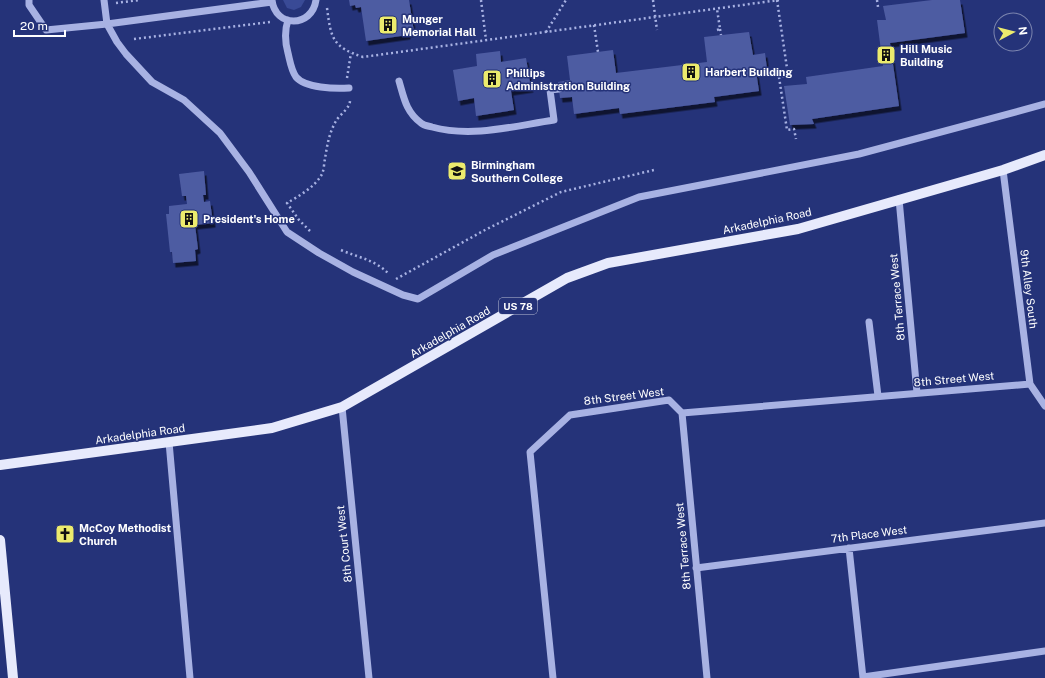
<svg xmlns="http://www.w3.org/2000/svg" width="1045" height="678" font-family="'Public Sans',sans-serif">
	<style>
		.green { fill: #394a96 }
		.building { fill: #4e5ca2; filter: url(#shadow) }
		.lines { fill: none; stroke-linecap: round; stroke-linejoin: round }
		.path { stroke: #a8b2e3; stroke-width: 2.5; stroke-dasharray: 2 3; stroke-linecap: butt }
		.minor { stroke: #a8b2e3; stroke-width: 7 }
		.major { stroke: #e7eafc; stroke-width: 10 }
		.labels { text-anchor: middle; dominant-baseline: central; stroke-width: 3; stroke-linejoin: round; paint-order: stroke }
		.shield { fill: #253379; stroke: #bec2d7; stroke-width: 1 }
		.shield-label { font-size: 10px; font-weight: bold; fill: #fff }
		.poi-label { font-size: 11px; font-weight: bold; fill: #fff; stroke: #253379; text-anchor: start }
		.street-label { font-size: 11px; fill: #fff; stroke: #253379 }
	</style>
	<defs>
		<filter id="shadow"><feDropShadow dx="2.5" dy="4.5" stdDeviation="0" flood-color="#0009"/></filter>
	</defs>
	<rect width="100%" height="100%" fill="#253379"/>
	<path class="green" d="M283 0H305L301 7 294 10 287 8Z"/>
	<path class="building" d="M349 0H409L414 32 408 33V35L366 41 361 7 356 8 355 5 350 6Z
		M932 0H960L965 33 890 43 899 106 812 119 814 124 790 125 784 86 807 84 806 77 883 66 877 20H886L883 6Z
		M749 32 753 55 765 53 767 69 756 71 759 91 714 97 715 102 620 114 619 108 574 114 572 97 560 98 558 82 570 80 567 56 613 50 616 73 707 62 704 37Z
		M500 51 501 62 526 58 531 88 511 91 514 110 476 116 474 98 458 101 453 70 477 66 476 54Z
		M204 171 206 195H203L204 202 210 201 213 223 195 225 198 249 195 250 196 261 173 263 172 252H170L166 214H169V206L187 204 186 196H182L179 174Z"/>
	<g class="lines">
		<path class="path" d="M481 0 486 40
			M653 0 657 30
			M777 0 788 75 779 77 787 130 794 129 796 139
			M877 0 878 7
			M116 3 139 0
			M327 8C331 38 332 47 363 57L779 0
			M594 25 598 52
			M720 29 721 35
			M717 30 720 29 717 9
			M546 32 566 0
			M134 39 270 22
			M347 78 351 53
			M310 231 299 220 287 203C299 196 315 187 322 174 324 170 324 163 325 159 327 146 329 133 336 121 340 114 351 108 350 99
			M341 250C359 258 374 259 389 274
			M396 279 485 230 561 192 654 170"/>
		<path class="minor" d="M29 0V5L46 30 107 24 272 2
			M104 0 107 24 117 42 126 54 152 82 184 100 220 133 249 172 287 232 319 253 353 272 403 295 418 299 493 255 639 197 859 154 1045 104
			M272 0C275 28 312 28 316 0
			M288 20C284 32 285 42 288 53 290 61 291 70 296 77 305 88 335 89 349 88
			M399 81C404 98 406 112 421 123 424 126 429 126 432 127 472 138 514 126 554 120L550 90 559 89
			M1003 170 1030 384 1045 406
			M899 199 917 393
			M869 322 878 396
			M342 407 369 678
			M682 413 707 678
			M169 442 190 678
			M849 548 863 678
			M696 568 1045 523
			M863 677 1045 651
			M553 678 530 452 570 415 669 400 682 413 1030 384"/>
		<path class="major" d="M0 465 272 428 342 407 567 278 608 263 798 229 1003 170 1045 155
			M0 540 13 678"/>
	</g>
	<defs>
		<symbol id="building-square" viewBox="-11 -11 22 22"><rect x="-9" y="-9" width="18" height="18" rx="4" fill="#eceb6d" stroke="#253379"/><path d="M-4-6H4V6H1V3H-1V6H-4ZM-2.5-4.3h1.7v1.8h-1.7ZM.8-4.3h1.7v1.8H.8ZM-2.5-1h1.7V.8h-1.7ZM.8-1h1.7V.8H.8Z" fill="#111"/></symbol>
		<symbol id="university-square" viewBox="-11 -11 22 22"><rect x="-9" y="-9" width="18" height="18" rx="4" fill="#eceb6d" stroke="#253379"/><path d="M0-5L7-2L0 1L-7-2ZM-4 1L0 2.5L4 1V4Q0 6-4 4Z" fill="#111"/></symbol>
		<symbol id="church-square" viewBox="-11 -11 22 22"><rect x="-9" y="-9" width="18" height="18" rx="4" fill="#eceb6d" stroke="#253379"/><path d="M-1.2-6h2.4v3.5h3.3v2.4h-3.3V6h-2.4V-.1h-3.3v-2.4h3.3Z" fill="#111"/></symbol>
	</defs>
	<g fill-rule="evenodd">
		<use href="#building-square" x="377" y="14" width="22" height="22"/>
		<use href="#building-square" x="875" y="44" width="22" height="22"/>
		<use href="#building-square" x="680" y="61" width="22" height="22"/>
		<use href="#building-square" x="481" y="68" width="22" height="22"/>
		<use href="#university-square" x="446" y="160" width="22" height="22"/>
		<use href="#building-square" x="178" y="208" width="22" height="22"/>
		<use href="#church-square" x="54" y="523" width="22" height="22"/>
	</g>
	<g class="labels">
		<rect class="shield" x="499" y="298" width="38" height="16" rx="3"/>
		<g class="shield-label">
			<text x="518" y="306">US 78</text>
		</g>
		<g class="poi-label">
			<text x="402" y="19">Munger<tspan x="402" dy="13">Memorial Hall</tspan></text>
			<text x="900" y="49">Hill Music<tspan x="900" dy="13">Building</tspan></text>
			<text x="705" y="72">Harbert Building</text>
			<text x="506" y="73">Phillips<tspan x="506" dy="13">Administration Building</tspan></text>
			<text x="471" y="165">Birmingham<tspan x="471" dy="13">Southern College</tspan></text>
			<text x="203" y="219">President's Home</text>
			<text x="79" y="528">McCoy Methodist<tspan x="79" dy="13">Church</tspan></text>
		</g>
		<g class="street-label">
			<text transform="translate(767 221) rotate(-12)">Arkadelphia Road</text>
			<text transform="translate(1029 289) rotate(83)">9th Alley South</text>
			<text transform="translate(897 297) rotate(-95)">8th Terrace West</text>
			<text transform="translate(450 332) rotate(-30)">Arkadelphia Road</text>
			<text transform="translate(954 379) rotate(-5)">8th Street West</text>
			<text transform="translate(624 396) rotate(-7)">8th Street West</text>
			<text transform="translate(140 434) rotate(-8)">Arkadelphia Road</text>
			<text transform="translate(869 534) rotate(-7)">7th Place West</text>
			<text transform="translate(344 544) rotate(-96)">8th Court West</text>
			<text transform="translate(683 546) rotate(-95)">8th Terrace West</text>
		</g>
	</g>
	<g transform="translate(1013 32) rotate(83)"><circle r="19" fill="#253379" stroke="#7c85af"/>
	<path d="M0-3L7 15L0 10L-7 15Z" fill="#eceb6d"/>
	<text y="-6" font-size="11" font-weight="bold" text-anchor="middle" fill="#ffffff">N</text>
	</g>
	<path d="M14 30v6h51v-6" fill="none" stroke="#ffffff" stroke-width="2"/>
	<text x="20" y="30" font-size="12" fill="#ffffff" stroke="#253379" stroke-width="3" paint-order="stroke">20 m</text>
</svg>
